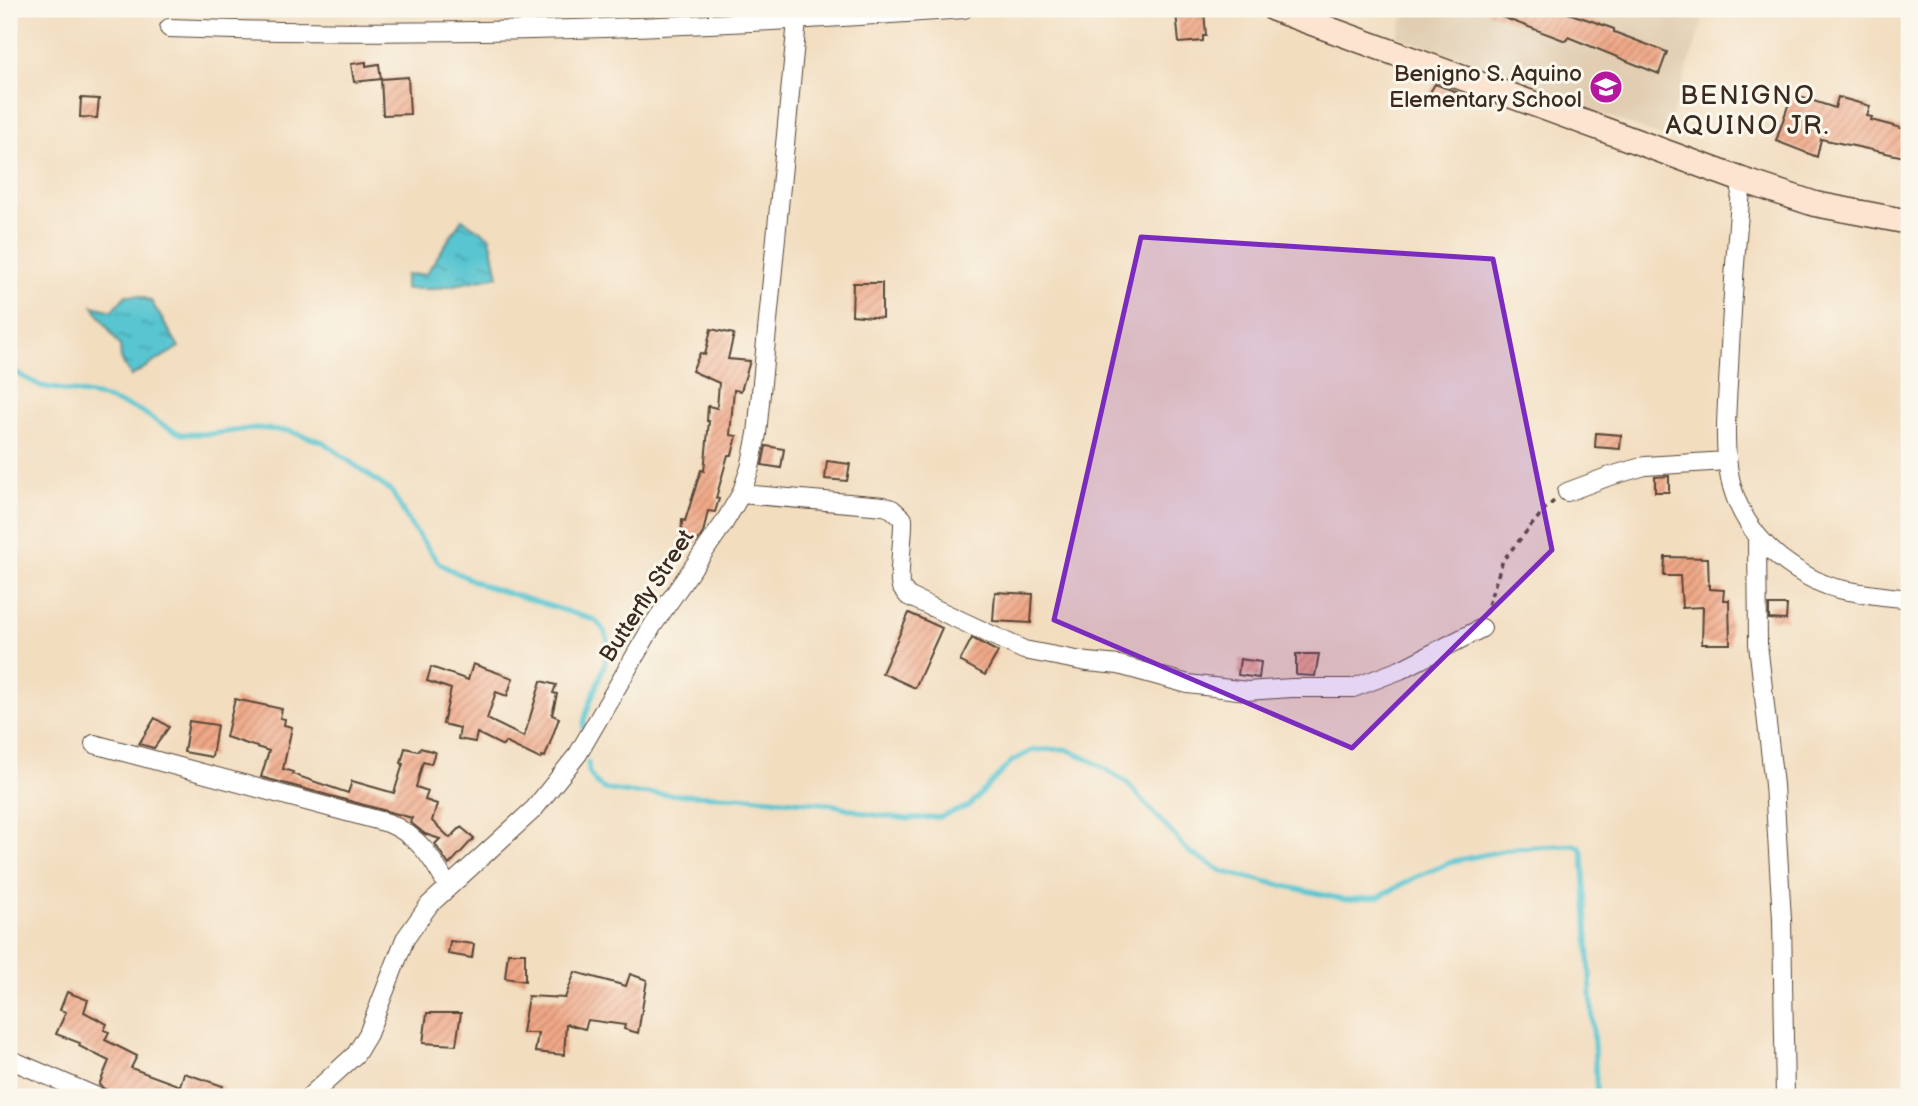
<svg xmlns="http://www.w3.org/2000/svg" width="1918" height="1106" font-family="'Balsamiq Sans',sans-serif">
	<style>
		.built { fill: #e1cdb1 }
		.water { fill: url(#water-ripples); stroke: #4a7877; stroke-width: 2 }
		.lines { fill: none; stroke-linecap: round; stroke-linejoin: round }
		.stream { stroke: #58c5d0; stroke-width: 5 }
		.building { fill: url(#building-hatch) }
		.street-casing { stroke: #564536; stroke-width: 20 }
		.secondary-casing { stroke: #564536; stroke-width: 27 }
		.path { stroke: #564536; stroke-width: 3.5; stroke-dasharray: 5 5; stroke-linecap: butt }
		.street { stroke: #fff; stroke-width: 18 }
		.secondary { stroke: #fde4d0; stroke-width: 24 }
		.marked { fill: #7b2cbf; fill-opacity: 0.2; stroke: #7b2cbf; stroke-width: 5; stroke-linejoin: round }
		.labels { text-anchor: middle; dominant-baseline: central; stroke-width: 6; stroke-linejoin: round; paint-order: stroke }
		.poi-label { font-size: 23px; fill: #3b2a1e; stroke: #fbf7ec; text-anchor: end }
		.street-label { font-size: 23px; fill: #3b2a1e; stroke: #fbf7ec }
		.quarter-label { font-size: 26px; letter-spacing: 2px; fill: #3b2a1e; stroke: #fbf7ec }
	</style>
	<defs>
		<pattern id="water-ripples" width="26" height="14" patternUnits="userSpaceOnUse" patternTransform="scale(1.75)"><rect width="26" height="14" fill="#58c5d0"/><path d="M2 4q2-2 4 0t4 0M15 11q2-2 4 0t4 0" fill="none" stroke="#4aa0a8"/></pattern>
		<pattern id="building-hatch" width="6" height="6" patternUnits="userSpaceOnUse" patternTransform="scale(1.75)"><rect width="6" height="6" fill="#f0a887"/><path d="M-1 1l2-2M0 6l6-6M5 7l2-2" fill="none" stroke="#c4896e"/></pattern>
	</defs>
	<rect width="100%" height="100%" fill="#fbf7ec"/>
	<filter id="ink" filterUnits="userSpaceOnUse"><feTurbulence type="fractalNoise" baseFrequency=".0143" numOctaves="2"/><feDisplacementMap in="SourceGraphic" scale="14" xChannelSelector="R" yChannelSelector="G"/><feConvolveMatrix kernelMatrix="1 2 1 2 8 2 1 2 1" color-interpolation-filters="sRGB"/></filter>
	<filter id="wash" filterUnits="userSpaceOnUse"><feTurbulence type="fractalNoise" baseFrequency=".00686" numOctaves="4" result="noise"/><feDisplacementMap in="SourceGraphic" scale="28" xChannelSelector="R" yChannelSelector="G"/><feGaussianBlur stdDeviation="1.57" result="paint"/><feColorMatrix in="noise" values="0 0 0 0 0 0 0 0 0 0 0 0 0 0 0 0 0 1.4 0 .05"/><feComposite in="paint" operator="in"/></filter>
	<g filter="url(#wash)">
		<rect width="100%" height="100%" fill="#f2ddbf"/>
		<path class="built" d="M1406 9H1674L1703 21 1665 138 1397 36Z"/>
		<path class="water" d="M462 219 490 237 498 276 435 289H405V275L426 274Z
			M126 295 140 296 151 301 179 347 131 376 121 359 120 346 93 306 112 311Z"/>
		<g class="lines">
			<path class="stream" d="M9 369 41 386 102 397 141 411 159 423 181 434H211L256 428 289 431 323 442 392 492 410 524 439 563 449 569 482 585 595 620C601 626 608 634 608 643 609 668 586 701 583 728
				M588 762 589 772 595 782 604 789 630 793 748 797 831 804 868 814 908 819 940 817 969 806 1012 761 1033 750 1066 749 1092 761 1126 782 1189 852 1224 872 1346 900 1379 897 1414 878 1454 861 1517 848 1573 845 1580 847 1583 854 1597 1097"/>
		</g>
		<g id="blocks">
			<path class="building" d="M1486 9H1556L1592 21 1614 29V32L1667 52 1659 74 1568 37 1566 41 1486 11Z
				M1204 10 1206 36H1203V41L1179 43 1176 12Z
				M366 62V66L379 64 381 79 354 82 351 64Z
				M408 77 410 114 383 115 381 79Z
				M1435 84 1457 92 1450 105 1429 94Z
				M1792 94 1835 108 1838 97 1870 106 1867 116 1872 117 1871 120 1909 130V158L1821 139 1817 157 1776 141Z
				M81 98 99 99 97 118 80 117Z
				M853 283H882V318L852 315Z
				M711 329 734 334 728 359 750 361 741 391 734 390 730 435 737 436 732 455H728L716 498 719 499 715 512 708 511 703 533 696 543 681 542 682 520 685 521 701 470 704 471 709 421H707L708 406 717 408 719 383 692 371 700 353 705 355Z
				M1596 433 1621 435 1620 449 1595 447Z
				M766 446 784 449 781 468 762 465Z
				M827 461 850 464 847 481 825 479Z
				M1669 476V492H1655V477Z
				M1665 557 1708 558 1709 589 1724 590 1723 600H1729L1730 644H1702L1703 607 1682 608 1680 576H1664Z
				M995 592 1033 594 1031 623 993 621Z
				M1769 605H1787L1786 620 1769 619Z
				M909 613 942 628 915 688 882 673Z
				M972 638 998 652 985 675 960 661Z
				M1296 654H1319L1315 676 1296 675Z
				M1240 659 1261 662 1259 678 1238 675Z
				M473 664 513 678 507 696 496 692 487 719 524 737 541 681 556 685 553 693 557 694 552 715 559 718 545 757 542 756 540 759 505 742 503 746 477 733 475 742 458 739 460 728 443 724 451 689 427 681 431 667 468 680Z
				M235 699 282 709 280 718 285 719 284 725 292 727 283 769 293 772 292 774 348 793 352 781 394 793 403 764 401 763 405 748 418 751 420 748 435 752 431 764 423 762 416 787 428 791 425 800 437 804 432 821 450 838 461 827 474 838 449 865 435 844 440 839 425 834 410 822 412 818 261 777 269 751 226 737Z
				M155 718 169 727 154 748 139 744Z
				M189 721 217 725 212 757 184 752Z
				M450 941 474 944 472 958 448 954Z
				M508 953H525V981L505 978Z
				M575 972 626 986 630 974 647 980 638 1033 624 1029 625 1025 588 1020 585 1029 566 1024 564 1055 535 1052 538 1033H522L528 996 565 998Z
				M67 992 88 1000 84 1012 107 1024 104 1030 109 1032 105 1040 137 1056 131 1068 180 1086 184 1073 223 1086 219 1097 108 1095 106 1090 99 1085 109 1061 79 1046 80 1043 56 1034 66 1012 60 1010Z
				M427 1013H461L456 1045 423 1043Z"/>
		</g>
	</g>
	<g filter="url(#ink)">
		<use href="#blocks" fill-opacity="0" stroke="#564536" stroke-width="2"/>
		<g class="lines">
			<defs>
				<path id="street" d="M169 28C434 38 700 28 964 9
					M1742 180C1736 242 1732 304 1729 367 1725 442 1715 505 1780 558 1797 571 1814 582 1835 588 1859 594 1885 596 1909 599
					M1567 492 1607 477 1645 466 1727 461
					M741 494 884 506 892 509 903 519C904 534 897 578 901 587 903 590 906 593 908 596L1024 650 1087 662 1119 665 1188 684 1247 691 1292 688H1353L1400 670 1482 628
					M1757 538 1758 644 1774 785 1782 919 1785 1097
					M94 744 388 823C419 836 433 859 448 887
					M9 1059 97 1097
					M309 1097 356 1054 368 1034 405 939 429 905 534 809 578 754 653 625 724 523 741 494 750 468 757 434 797 21"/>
				<path id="secondary" d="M1274 9 1742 180 1815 204 1909 222"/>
			</defs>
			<use href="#street" class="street-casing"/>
			<use href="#secondary" class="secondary-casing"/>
			<path class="path" d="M1485 614 1503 560 1545 509 1554 501"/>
			<use href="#street" class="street"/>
			<use href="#secondary" class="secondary"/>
		</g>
	</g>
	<path class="marked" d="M1141 237 1493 259 1552 550 1352 748 1054 620Z"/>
	<defs>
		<symbol id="school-disc" viewBox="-11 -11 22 22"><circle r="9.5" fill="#b5179e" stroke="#fbf7ec"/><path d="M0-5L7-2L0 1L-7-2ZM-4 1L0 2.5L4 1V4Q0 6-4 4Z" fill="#fff"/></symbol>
	</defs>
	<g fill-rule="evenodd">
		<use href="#school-disc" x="1587" y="68" width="38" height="38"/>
	</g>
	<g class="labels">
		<g class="poi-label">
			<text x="1582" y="74">Benigno S. Aquino<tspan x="1582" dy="26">Elementary School</tspan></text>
		</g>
		<g class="street-label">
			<text transform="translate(647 596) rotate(-57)">Butterfly Street</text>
		</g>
		<g class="quarter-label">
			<text x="1748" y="96">BENIGNO<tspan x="1748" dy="30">AQUINO JR.</tspan></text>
		</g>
	</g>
	<rect width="1918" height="1106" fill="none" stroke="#fbf7ec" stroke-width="35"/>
</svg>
